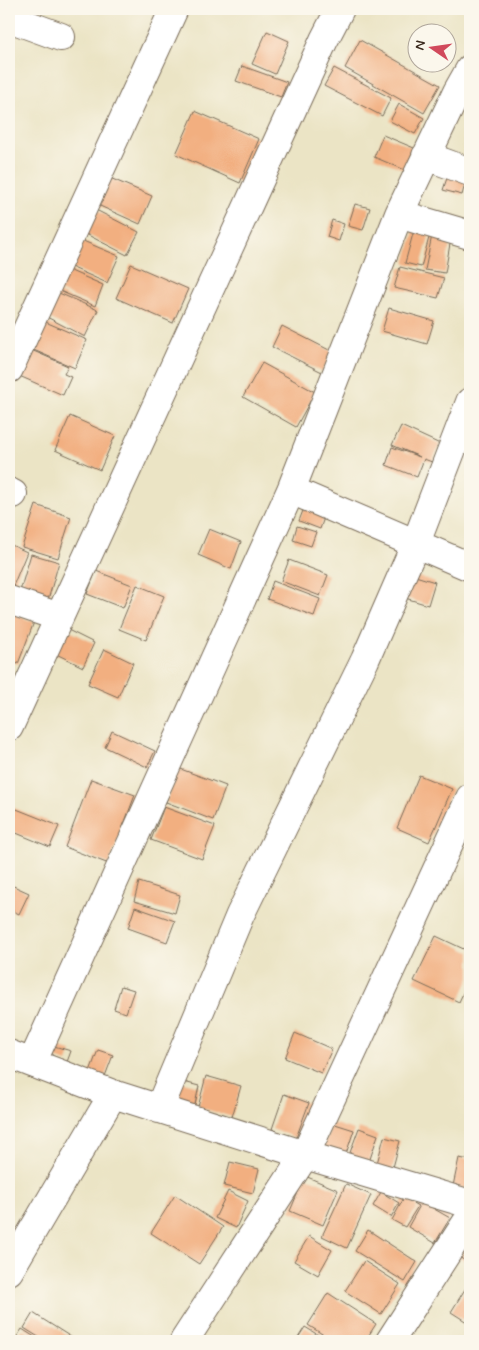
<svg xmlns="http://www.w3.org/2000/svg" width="479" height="1350" font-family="Mynerve,sans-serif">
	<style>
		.building { fill: #f2af80 }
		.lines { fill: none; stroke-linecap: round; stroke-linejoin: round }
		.street-casing { stroke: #796b58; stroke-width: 30 }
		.street { stroke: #fff; stroke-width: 28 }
	</style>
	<rect width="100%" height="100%" fill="#fbf7ec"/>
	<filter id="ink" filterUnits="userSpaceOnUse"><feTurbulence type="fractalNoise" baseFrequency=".02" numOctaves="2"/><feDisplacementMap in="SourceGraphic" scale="10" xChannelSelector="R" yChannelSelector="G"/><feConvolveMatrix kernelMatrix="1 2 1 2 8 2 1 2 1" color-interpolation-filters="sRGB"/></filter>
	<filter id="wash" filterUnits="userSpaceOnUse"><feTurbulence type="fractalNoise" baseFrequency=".0096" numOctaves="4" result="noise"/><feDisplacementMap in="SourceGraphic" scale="20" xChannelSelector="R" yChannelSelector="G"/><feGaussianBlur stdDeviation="1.12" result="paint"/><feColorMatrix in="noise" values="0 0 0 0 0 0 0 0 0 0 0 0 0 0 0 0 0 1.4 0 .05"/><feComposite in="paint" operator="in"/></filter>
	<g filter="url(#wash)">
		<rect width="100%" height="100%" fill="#ebe4c5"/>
		<g id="blocks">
			<path class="building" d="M267 31 289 41 275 74 252 64Z
				M360 40 440 85 424 113 345 68Z
				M242 66 287 82 281 97 236 81Z
				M334 68 391 98 382 116 324 86Z
				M399 104 424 118 415 134 390 121Z
				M195 111 259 139 240 183 176 154Z
				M383 135 414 148 405 170 374 157Z
				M449 172 467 177 462 195 443 190Z
				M103 175 152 196 140 224 91 202Z
				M355 204 370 208 363 230 348 226Z
				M96 210 139 232 127 255 84 233Z
				M332 220 344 224 339 241 327 237Z
				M414 230 430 234 421 267 405 263Z
				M432 235 451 238 445 273 425 270Z
				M76 238 119 256 107 283 64 264Z
				M131 264 188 289 173 323 116 298Z
				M400 267 444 278 438 298 394 288Z
				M64 268 103 285 95 306 55 289Z
				M469 268H470V295L464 294Z
				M52 290 98 310 85 337 43 315Z
				M389 308 434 321 427 344 382 331Z
				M41 320 87 340 75 368 29 348Z
				M282 326 333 352 322 372 272 347Z
				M29 349 68 366 64 374 71 377 63 395 17 375Z
				M262 363 315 392 296 427 243 397Z
				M70 416 115 436 100 470 55 450Z
				M401 426 440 444 432 462 424 459 417 477 386 465 392 447 420 457 392 445Z
				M36 505 71 517 58 558 22 547Z
				M304 508 325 515 320 529 299 521Z
				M297 526 316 532 311 546 293 540Z
				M209 529 241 542 231 569 198 555Z
				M9 544 27 552 13 586 9 584Z
				M31 554 59 562 48 600 20 591Z
				M289 560 328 575 320 596 281 581Z
				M96 571 132 585 123 608 87 594Z
				M412 575 435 582 428 605 405 598Z
				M273 581 320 599 314 616 267 599Z
				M137 585 164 596 146 640 119 629Z
				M11 613 34 622 18 664 9 660V620Z
				M64 628 94 643 83 667 52 652Z
				M104 649 133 663 118 697 88 684Z
				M112 731 155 751 147 767 105 747Z
				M178 768 226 786 213 820 166 802Z
				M419 775 452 789 429 842 397 828Z
				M91 779 135 795 109 864 65 847Z
				M9 806 59 826 50 847 9 830Z
				M164 807 215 826 202 859 151 840Z
				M139 882 180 895 175 913 134 901Z
				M9 884 29 893 19 914 9 909Z
				M135 907 175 921 167 942 128 928Z
				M436 936 470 952V978L459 1002 414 981Z
				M121 986 134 990 126 1013 114 1009Z
				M295 1033 332 1049 321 1073 285 1058Z
				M54 1046 71 1051 67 1062 51 1057Z
				M98 1050 113 1055 104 1079 89 1074Z
				M206 1076 241 1086 232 1117 198 1107Z
				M180 1081 199 1086 194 1109 175 1104Z
				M284 1094 309 1103 296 1138 272 1129Z
				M332 1123 354 1130 345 1157 323 1150Z
				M359 1128 378 1135 368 1165 348 1158Z
				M384 1137 400 1141 391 1175 375 1171Z
				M459 1158 470 1160V1189L453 1186Z
				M230 1162 259 1169 253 1193 224 1186Z
				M305 1176 338 1190 323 1225 290 1211Z
				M346 1184 371 1195 347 1248 322 1236Z
				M228 1191 248 1201 236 1228 215 1218Z
				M381 1192 399 1203 391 1217 373 1206Z
				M175 1195 223 1227 199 1264 151 1233Z
				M404 1198 418 1206 405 1227 392 1220Z
				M422 1202 450 1218 435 1243 408 1227Z
				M368 1230 417 1262 405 1282 355 1251Z
				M309 1236 332 1250 318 1275 294 1261Z
				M470 1237V1264L459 1257Z
				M364 1261 400 1284 381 1314 345 1291Z
				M470 1281V1324L451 1312Z
				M328 1293 376 1324 365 1341H333L308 1325Z
				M33 1313 74 1339 73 1341H45L24 1328Z
				M305 1327 328 1341H296Z
				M22 1329 41 1341H14Z"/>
		</g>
	</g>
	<g filter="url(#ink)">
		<use href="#blocks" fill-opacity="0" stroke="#796b58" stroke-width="1"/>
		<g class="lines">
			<defs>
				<path id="street" d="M9 18 61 37
					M426 156 470 172
					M399 214 457 92 470 69
					M9 369 174 9
					M291 490 470 567
					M9 492 13 494
					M9 600 59 617
					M9 727 324 40 340 9
					M9 1054 32 1063
					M113 1094 305 1155 470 1204
					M159 1109 240 915 365 660 416 543 470 402
					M9 1271 113 1094 32 1063 291 490 399 214 470 235
					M184 1341 305 1155 470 798
					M390 1341 470 1217"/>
			</defs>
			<use href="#street" class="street-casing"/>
			<use href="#street" class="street"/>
		</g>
	</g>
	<rect width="479" height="1350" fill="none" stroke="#fbf7ec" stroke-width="30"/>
	<g transform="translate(432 48) rotate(283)"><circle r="24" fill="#fbf7ec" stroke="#aea59a"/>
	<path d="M0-4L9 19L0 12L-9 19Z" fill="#d1495b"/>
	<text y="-8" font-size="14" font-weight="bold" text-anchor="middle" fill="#3b2a1e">N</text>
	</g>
</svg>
